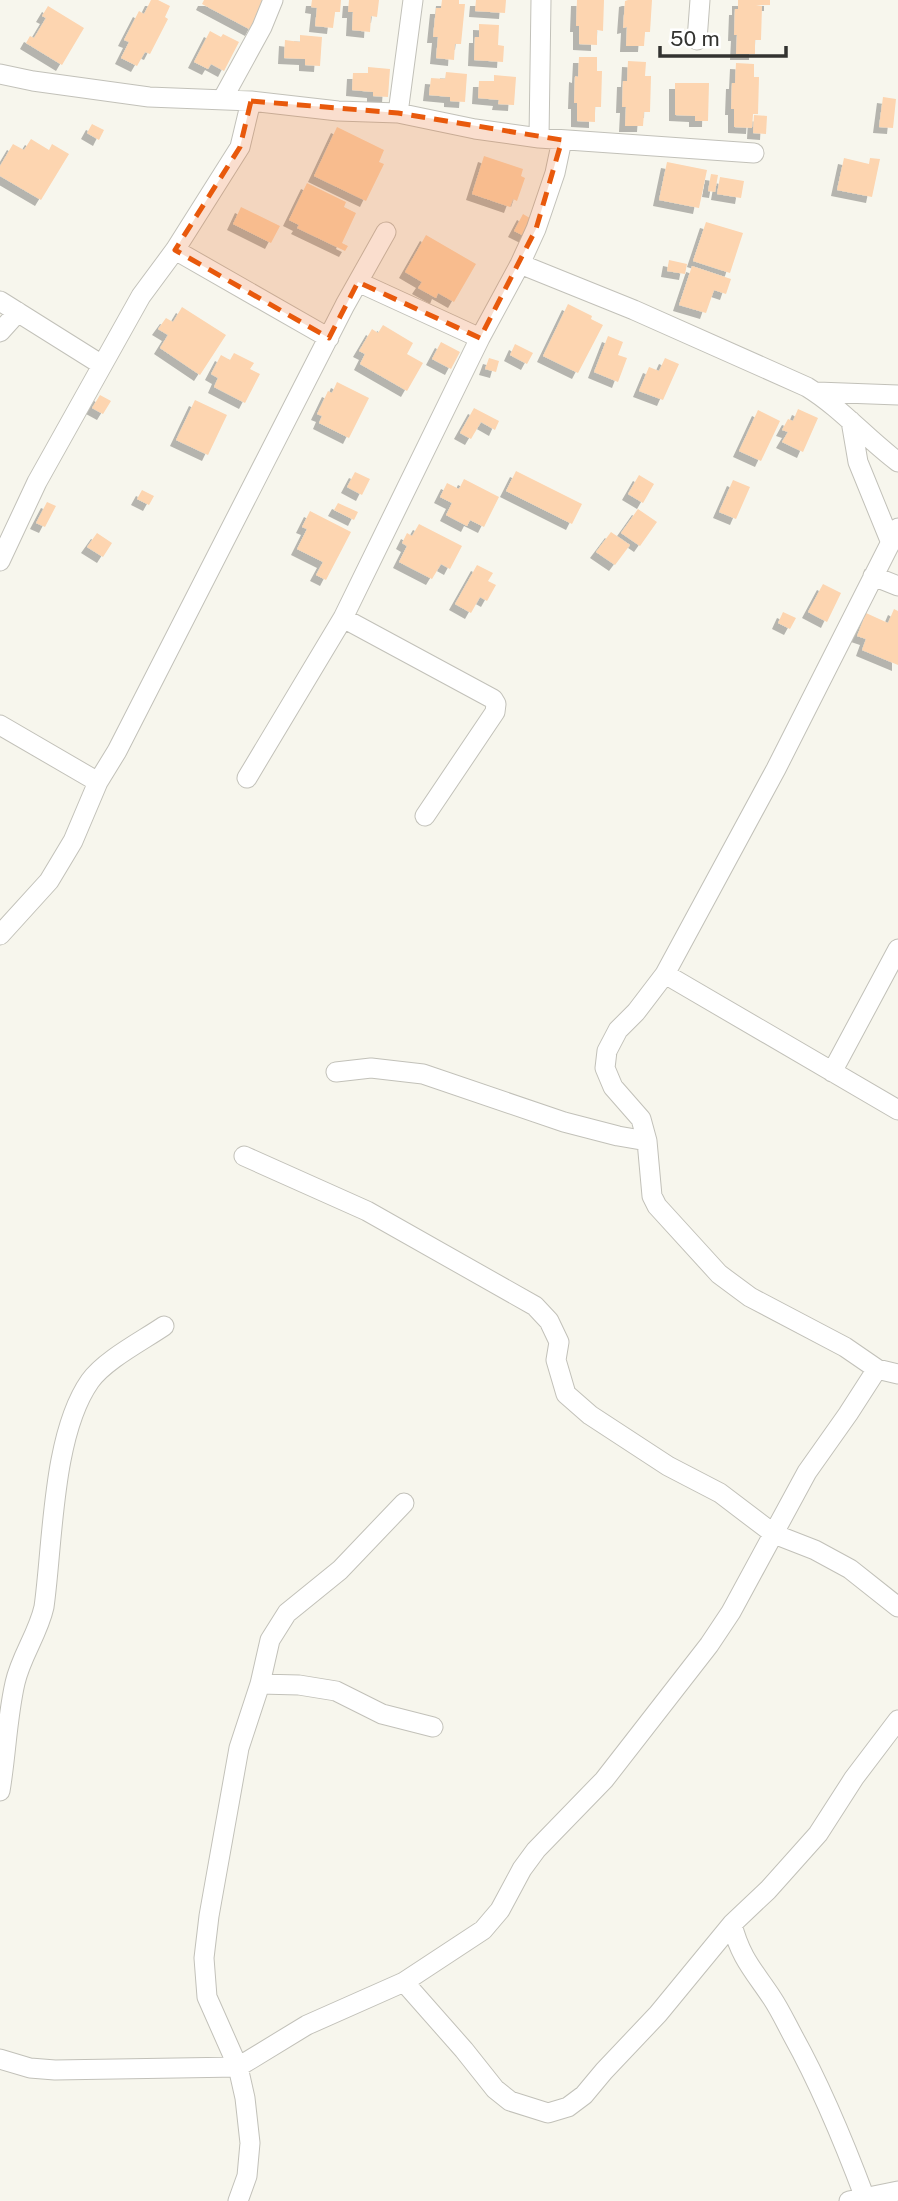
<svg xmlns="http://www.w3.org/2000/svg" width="898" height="2201" font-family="'Public Sans',sans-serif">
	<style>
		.building { fill: #fdd5b0; filter: url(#shadow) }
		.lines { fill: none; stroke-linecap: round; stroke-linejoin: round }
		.minor-casing { stroke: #c2c1b9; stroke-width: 21 }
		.minor { stroke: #fff; stroke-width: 19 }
		.marked { fill: #e8590c; fill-opacity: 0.2; stroke: #e8590c; stroke-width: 5; stroke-dasharray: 14 9; stroke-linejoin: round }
	</style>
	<defs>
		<filter id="shadow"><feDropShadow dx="-6" dy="6" stdDeviation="0" flood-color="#0004"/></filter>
	</defs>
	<rect width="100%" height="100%" fill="#f7f6ed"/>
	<path class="building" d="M151 0H158L170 6 165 17 168 19 150 54 145 52 137 66 121 58 129 42 124 40 139 11 144 14Z
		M204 0H267L251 30 202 4Z
		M312 0H341L340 12H335L333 28 315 26 317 8 311 7Z
		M349 0H379L377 17 371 16 370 32 352 30 353 12H348Z
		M442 0H459V4H465L461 44H455L454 60 436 58 438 37H433L436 8H441Z
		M476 0H506L505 13 475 11Z
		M577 0H604L603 31 597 30V45L579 44V26H576Z
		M628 0H652L650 32H645L644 46H626L627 27 623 28 625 1Z
		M738 0H770V5H756L762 6 761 40H755V54H736L737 35H734L735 9H738Z
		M48 6 84 28 62 65 26 43 30 36 34 38 46 18 42 16Z
		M479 24 499 25 498 45 504 46 503 62 474 60 475 37H479Z
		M210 31 221 37 223 34 239 42 224 71 211 64 208 69 194 62Z
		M300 35 322 37 320 66 305 65V59L284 58 285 40 300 42Z
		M579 57H597V71H602L601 107H595V122L577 121V103H574L575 76 578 77Z
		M628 61 646 62 645 76H651L650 112H644L643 126H625L626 107H622L623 81H627Z
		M736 63 754 64V77H759L758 114H753L752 128 734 127V109H731L732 83H735Z
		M368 67 390 69 388 97 373 96V92L352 90 353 73H368Z
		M446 72 467 74 465 102 450 101V97L429 95 431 78 445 79Z
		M494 75 516 77 514 105 498 104 499 100 478 98 479 81H494Z
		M675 83H709L708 121H695V116L675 115Z
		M883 97 896 99 893 128 879 127Z
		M754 115 767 116 766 134 753 133Z
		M92 124 104 130 99 140 87 133Z
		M337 127 384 150 379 162 384 164 366 201 314 176Z
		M31 139 49 150 52 144 69 154 41 200 0 176V166L13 144 24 150Z
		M484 156 523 169 521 176 525 178 517 201 513 199 510 207 472 194Z
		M844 158 869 164 870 158 880 159 872 197 837 190Z
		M667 162 707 170 699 208 659 200Z
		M711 174 718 175 715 192 708 191Z
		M720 177 744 181 741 198 717 194Z
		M307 183 346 202 344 207 356 213 342 243 348 246 345 251 297 228 299 225 289 220Z
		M241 207 280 226 271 243 233 224Z
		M523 214 535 221 526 237 514 231Z
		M706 222 743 233 730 273 693 261Z
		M426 235 476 264 454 302 438 293 436 298 418 288 422 282 405 272Z
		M669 260 687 264 685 274 667 271Z
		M692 266 731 279 726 294 714 290 706 313 679 305Z
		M568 304 592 316 591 319 603 325 578 373 543 356Z
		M182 307 226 335 200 375 160 348 168 335 158 329 166 318 173 322Z
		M383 325 413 343 407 354 423 363 407 391 360 364 365 354 359 351 372 329 378 333Z
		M608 336 623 342 618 355 627 358 618 382 594 372Z
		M441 342 460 352 451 369 432 359Z
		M515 344 533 353 527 364 510 355Z
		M234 353 254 363 250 369 260 374 245 403 214 387 218 378 211 374 221 355 230 360Z
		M489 358 499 361 496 372 485 369Z
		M665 358 679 364 663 400 639 391 649 367 659 371Z
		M337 382 369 398 349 438 319 423 322 416 317 414 328 391 332 393Z
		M100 395 111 401 103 414 92 408Z
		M195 400 227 415 208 455 176 440Z
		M474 408 499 421 495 430 481 422 471 439 460 433Z
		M798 409 818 418 803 452 782 442 788 432 782 430 788 419 793 421Z
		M758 410 780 421 761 461 739 451Z
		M516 471 582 504 572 524 506 491Z
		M355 472 370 479 362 495 347 487Z
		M639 475 654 484 643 503 628 494Z
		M464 479 499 497 484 527 470 520 467 526 446 515 452 503 440 497 447 483 459 489Z
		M733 480 750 487 736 519 719 512Z
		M142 490 154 496 149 505 137 499Z
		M47 502 56 506 45 527 36 523Z
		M338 503 358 512 354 520 334 510Z
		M638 509 657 522 640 546 621 533Z
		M310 511 351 532 326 580 316 575 323 562 297 549 307 529 302 527Z
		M419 524 462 546 450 569 441 564 432 579 399 562 407 546 402 543 407 533 412 536Z
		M611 532 630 545 615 565 596 552Z
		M97 533 112 543 103 557 87 547Z
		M477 565 493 573 488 581 496 585 487 601 480 597 471 613 455 604Z
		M823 584 841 593 827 622 808 612Z
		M894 609 898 611V665L862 650 866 639 857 636 866 613 888 623Z
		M783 612 796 618 790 629 778 623Z"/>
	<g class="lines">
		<defs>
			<path id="minor" d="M697 40 700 0
				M0 74 33 81 149 97 251 101 338 111 398 113 475 129 539 138 754 153
				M222 100 262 27 273 0
				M398 113 413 0
				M539 138 541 0
				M175 250 329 338
				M520 264 634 310 807 387C841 408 866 438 898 462
				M358 282 480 338
				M0 301 102 365
				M0 332 18 312
				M817 392 898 395
				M851 421 858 462 891 543
				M0 561 37 482 141 296 175 250 240 147 251 101
				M873 576 898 586
				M343 618 493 699 496 704 495 712 425 816
				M0 725 98 782
				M247 778 343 618 480 338 520 264 536 229 555 173 562 140
				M0 935 49 881 73 841 98 782 117 751 345 305 386 232
				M665 974 898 1110
				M336 1072 371 1068 423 1074 564 1122 618 1136 647 1141 652 1196 657 1206 719 1274 750 1297 845 1347 877 1369 898 1374
				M832 1072 898 949
				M647 1141 641 1119 613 1087 605 1068 607 1051 618 1030 636 1012 665 974 776 769 898 528
				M244 1156 367 1211 535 1306 549 1321 559 1342 556 1360 566 1394 590 1415 668 1466 720 1493 774 1534 815 1550 850 1569 898 1607
				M260 1684 299 1685 336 1691 382 1714 433 1727
				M0 1791C6 1756 7 1718 15 1683 21 1656 38 1634 44 1607 53 1543 52 1435 90 1381 105 1360 142 1341 164 1326
				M732 1924C740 1957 754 1971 772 1998 780 2010 786 2023 793 2036 822 2088 844 2142 865 2198
				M404 1982 464 2050 495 2089 510 2101 548 2113 568 2107 584 2095 604 2071 658 2014 732 1924 768 1890 818 1834 854 1778 898 1720
				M0 2059 30 2068 55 2070 238 2067 307 2025 404 1982 483 1930 500 1910 522 1869 536 1850 604 1780 709 1645 731 1612 807 1472 848 1414 877 1369
				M238 2201 247 2176 250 2143 245 2098 238 2067 207 1997 204 1958 209 1916 239 1748 260 1684 270 1640 287 1613 340 1570 404 1503
				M849 2201 898 2191"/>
		</defs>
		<use href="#minor" class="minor-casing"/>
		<use href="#minor" class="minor"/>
	</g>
	<path class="marked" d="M251 101 398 113 562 140 536 229 480 338 358 282 329 338 175 250 240 147Z"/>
	<path d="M660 46v10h126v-10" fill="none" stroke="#333330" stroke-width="3.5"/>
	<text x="670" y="46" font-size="21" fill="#333330" stroke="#ffffff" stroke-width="5" paint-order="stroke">50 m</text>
</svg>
